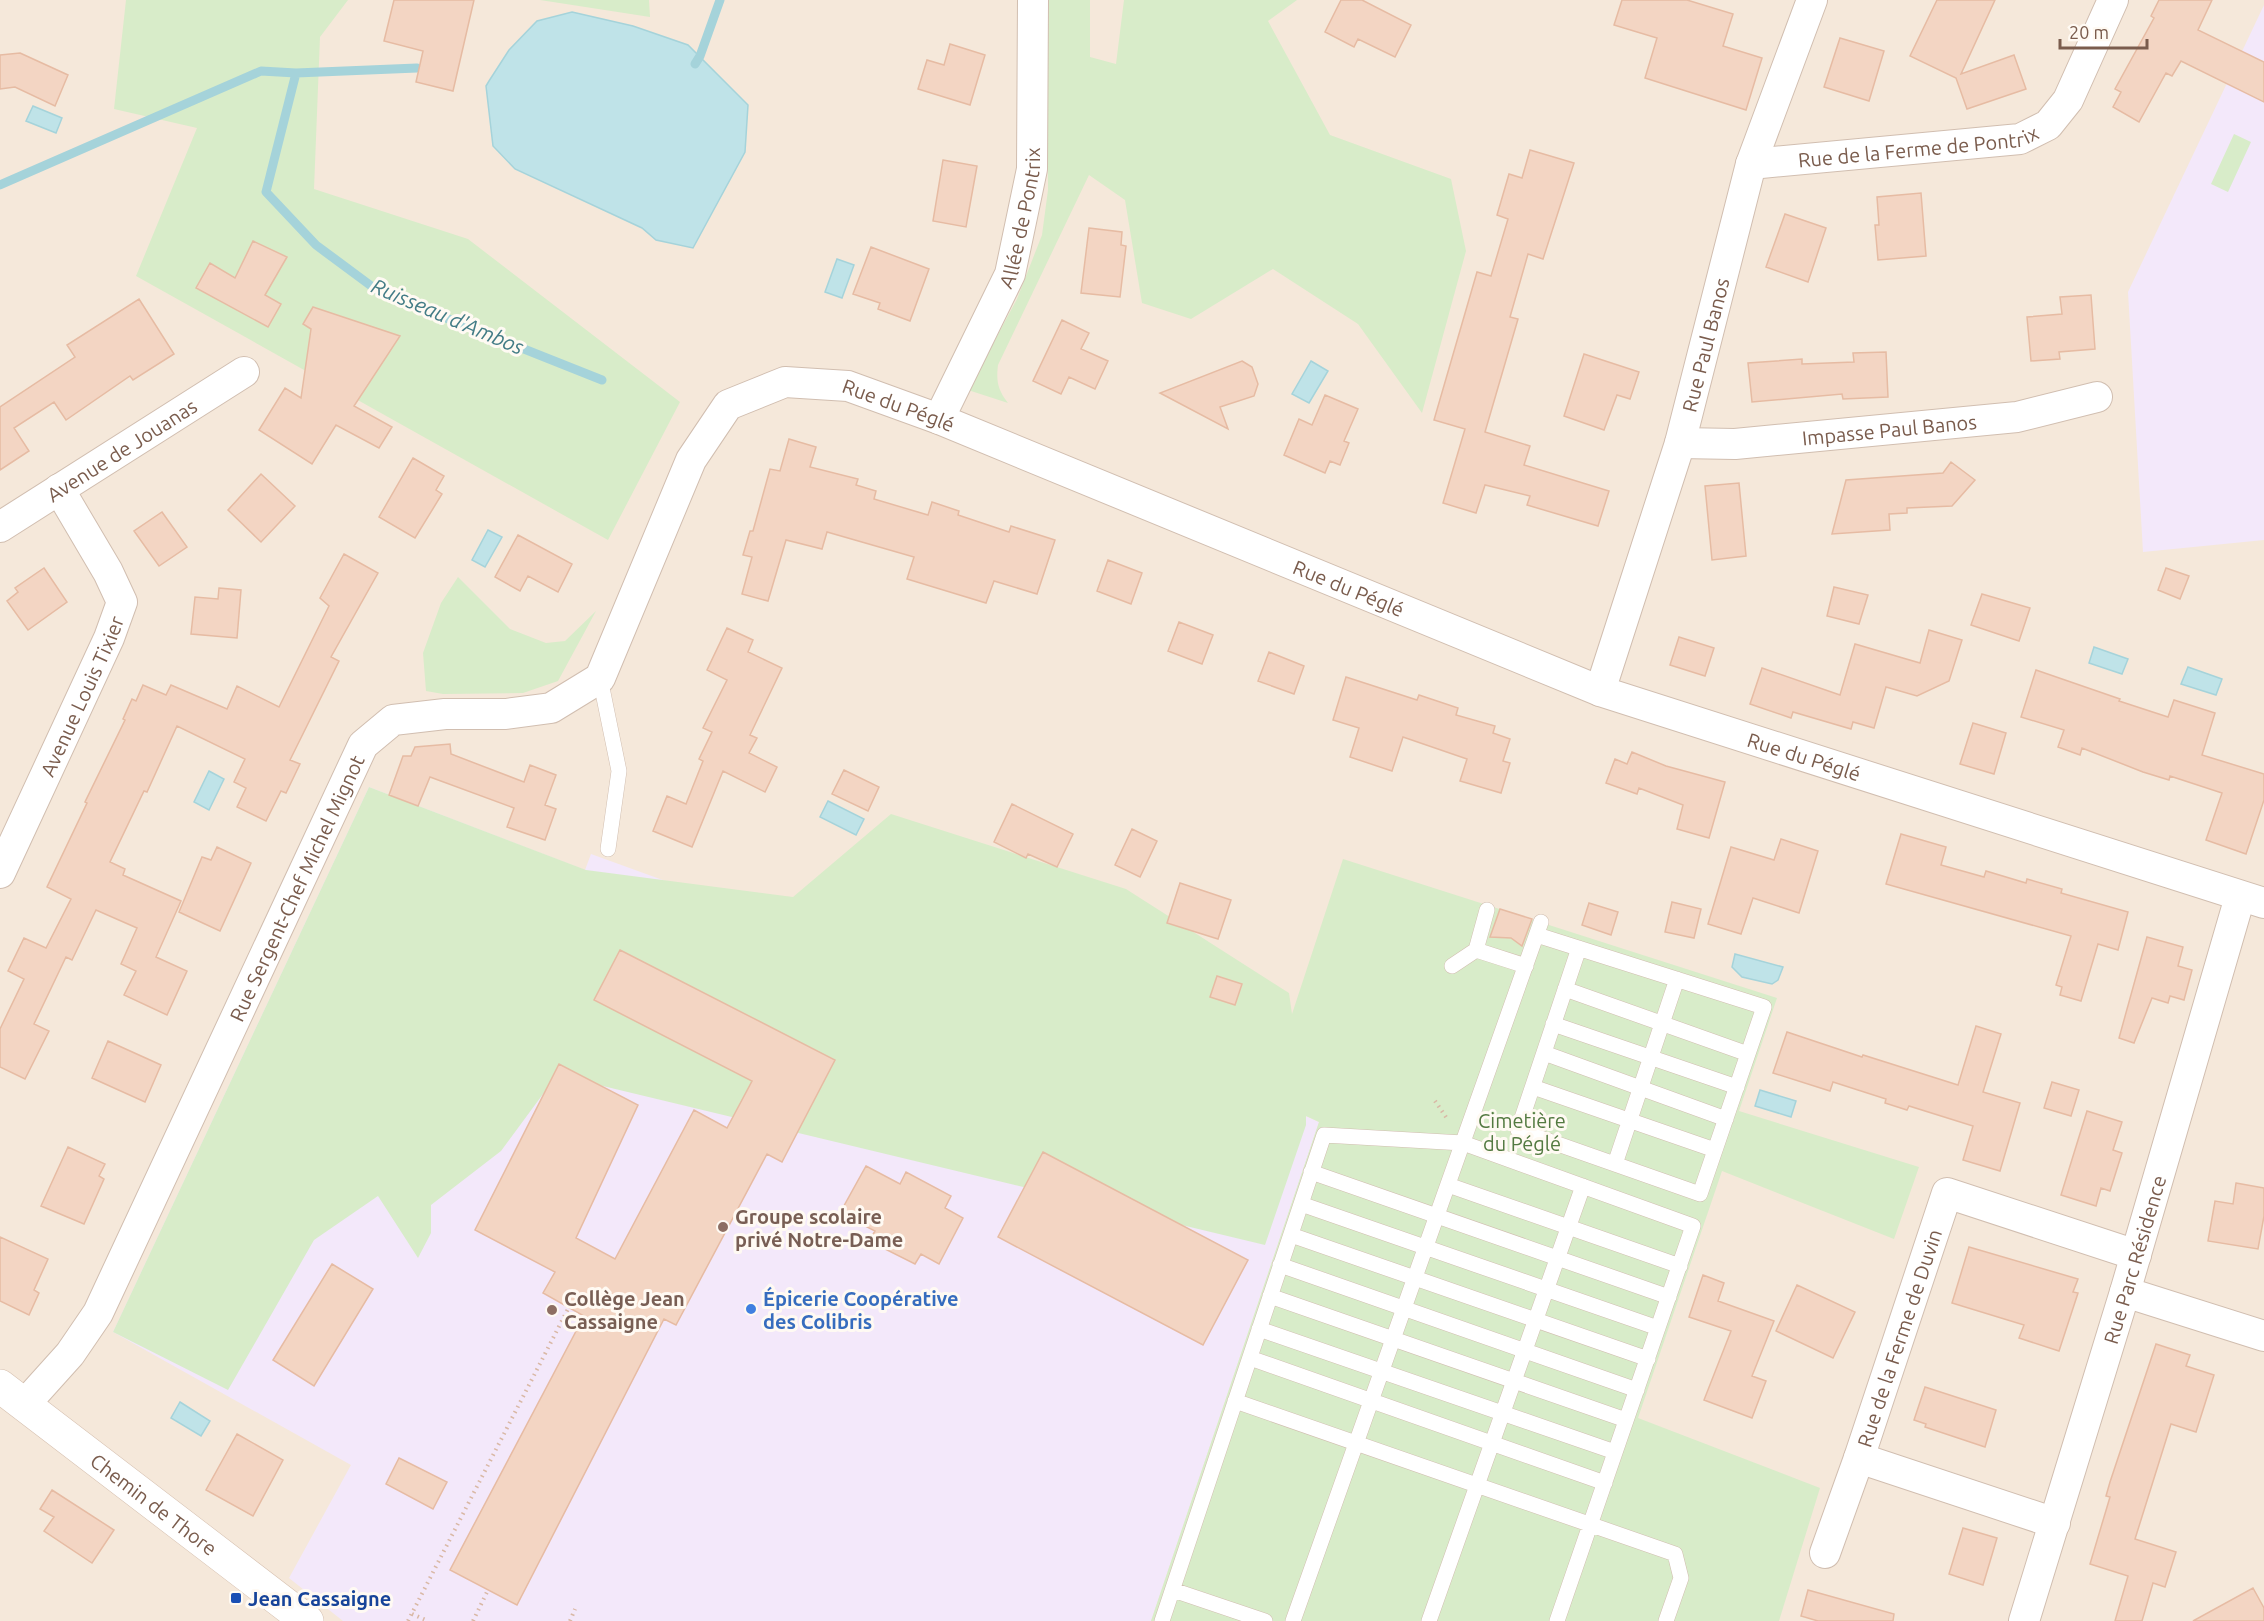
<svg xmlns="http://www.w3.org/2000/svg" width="2264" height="1621" font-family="Ubuntu,sans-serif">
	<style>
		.residential { fill: #f5e8da }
		.education { fill: #f3e8fa }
		.green { fill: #d8ecc9 }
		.water { fill: #bfe3e8; stroke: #a5d3da; stroke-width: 1.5 }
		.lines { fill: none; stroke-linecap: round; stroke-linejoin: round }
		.stream { stroke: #a5d3da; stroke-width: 9 }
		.building { fill: #f3d5c3; stroke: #e6bba3; stroke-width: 1.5 }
		.lane-casing { stroke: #d1beb0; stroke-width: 16 }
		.street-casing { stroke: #d1beb0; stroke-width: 32 }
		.secondary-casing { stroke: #d6c0b0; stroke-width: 34 }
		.path { stroke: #d9b8a5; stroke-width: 4; stroke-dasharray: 1.5 4.5; stroke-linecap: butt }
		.lane { stroke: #fff; stroke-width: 15 }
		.street { stroke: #fff; stroke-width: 30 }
		.secondary { stroke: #fff; stroke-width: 33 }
		.education-dot { fill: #8d6e63; stroke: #fffaf3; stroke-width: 2 }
		.shop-dot { fill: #3f7fe0; stroke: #fffaf3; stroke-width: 2 }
		.transit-dot { fill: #1a4fb4; stroke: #fffaf3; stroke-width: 2 }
		.labels { text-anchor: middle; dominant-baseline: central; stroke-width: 6; stroke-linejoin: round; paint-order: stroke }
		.street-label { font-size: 20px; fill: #7a5c4d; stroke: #fffaf3 }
		.park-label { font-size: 20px; fill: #537a41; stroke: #fffaf3 }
		.education-label { font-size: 20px; font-weight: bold; fill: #785e54; stroke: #fffaf3; text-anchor: start }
		.shop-label { font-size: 20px; font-weight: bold; fill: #366cbe; stroke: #fffaf3; text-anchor: start }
		.transit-label { font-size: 20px; font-weight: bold; fill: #164399; stroke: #fffaf3; text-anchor: start }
		.water-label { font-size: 21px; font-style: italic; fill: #437c86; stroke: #fffaf3 }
	</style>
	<rect width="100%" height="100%" fill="#fdf6ec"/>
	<path class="residential" d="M0 0H2264V1621H0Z"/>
	<path class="education" d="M2264 5V540L2143 552 2128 292Z
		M369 787 585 870 591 854 1265 1098 1319 1122 1151 1621H343L289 1578 351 1465 113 1332Z"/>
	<path class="green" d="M126 0H348L320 37 314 189 468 239 680 402 608 540 136 276 197 128 114 109Z
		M540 0H649L650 17Z
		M1047 0H1090V57L1116 64 1124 0H1297L1268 21 1330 135 1451 179 1466 251 1422 413 1358 324 1273 269 1191 319 1142 303 1125 200 1089 175 998 365C996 382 998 390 1008 403L968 390 1017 299 1042 235 1048 190Z
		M2234 134 2251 142 2228 192 2211 184Z
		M458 577 510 629 546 643 565 641 596 611 558 681 523 693 443 694 426 691 423 653 441 603Z
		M369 787 586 870 793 897 891 814 1126 889 1289 993 1292 1014 1343 859 1777 998 1739 1111 1919 1167 1894 1239 1722 1171 1638 1418 1820 1488 1779 1621H1151L1319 1122 1306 1116V1125L1265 1245 557 1075 501 1151 431 1205V1233L418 1258 378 1196 314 1240 228 1390 113 1332Z"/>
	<path class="water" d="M572 12 633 26 688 45 748 105 745 152 693 248 656 240 642 228 515 169 493 146 486 86 489 81 509 50 537 21Z
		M33 106 62 118 56 133 26 121Z
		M837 259 854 265 842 298 825 292Z
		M1311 361 1328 371 1309 403 1292 394Z
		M488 530 502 537 485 567 472 560Z
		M2094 647 2128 659 2122 674 2089 663Z
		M2188 667 2222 679 2216 695 2181 684Z
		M209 771 224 779 209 810 194 802Z
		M828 801 864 819 856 835 820 817Z
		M1735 954 1783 967 1778 980 1772 984 1742 977 1732 967Z
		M1760 1090 1796 1101 1791 1117 1755 1106Z
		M180 1402 210 1421 201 1436 171 1418Z"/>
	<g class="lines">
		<path class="stream" d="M695 64 700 56 720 0
			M296 73 266 192 316 245 378 291 602 380
			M0 185 261 71 296 73 417 68"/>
	</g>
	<path class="building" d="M394 0H474L453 91 416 82 423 51 384 41Z
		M1341 0H1362L1411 25 1395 57 1358 39 1354 47 1325 32Z
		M1622 0H1687L1733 14 1723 46 1762 58 1746 110 1645 78 1657 38 1614 25Z
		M1937 0H1995L1961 74 2014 55 2026 89 1967 109 1956 78 1910 56Z
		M2159 0H2212L2198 30 2264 62V102L2181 61 2172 76 2166 73 2139 122 2113 107 2121 92 2115 89 2154 18 2151 16Z
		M1840 38 1884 51 1869 101 1824 87Z
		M950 44 985 55 970 105 918 89 927 60 944 65Z
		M20 53 68 75 55 106 15 87 0 89V55Z
		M1530 150 1574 163 1543 259 1528 254 1510 317 1518 319 1485 432 1530 446 1524 465 1609 491 1598 526 1527 505 1530 496 1485 485 1476 513 1443 503 1465 429 1434 420 1477 272 1491 276 1508 219 1497 215 1509 174 1522 178Z
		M943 160 977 166 966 227 933 221Z
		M1921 193 1926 256 1878 260 1875 225H1879L1877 197Z
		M1785 214 1826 228 1808 282 1766 267Z
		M1089 228 1122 232 1121 245 1126 246 1120 297 1081 293Z
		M253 241 287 257 265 295 281 304 268 327 196 288 210 263 235 278Z
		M871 247 929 269 910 321 878 309 880 303 853 294Z
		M2091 295 2095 349 2059 352 2060 359 2031 361 2027 317 2062 314 2060 297Z
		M139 299 174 354 133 380 130 376 66 420 54 402 14 428 29 451 0 470V407L75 357 67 345Z
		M313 307 400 336 354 406 392 427 379 448 336 425 312 464 259 430 285 388 301 398 311 329 303 324Z
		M1062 320 1089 333 1081 349 1108 361 1095 389 1069 377 1061 394 1033 381Z
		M1886 352 1888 397 1843 399 1842 394 1752 402 1748 363 1802 359V364L1854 362 1853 353Z
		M1584 354 1639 372 1630 399 1617 395 1604 430 1564 416Z
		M1242 361 1252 367 1258 384 1254 396 1220 407 1228 429 1160 393Z
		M1325 395 1358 409 1344 441 1349 443 1340 465 1330 461 1325 473 1284 455 1299 419 1312 425Z
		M789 439 816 447 810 467 858 479 856 485 876 491 874 499 928 515 932 502 959 511 958 515 1009 532 1011 526 1055 540 1037 594 994 581 986 603 907 579 914 557 827 532 822 549 786 540 768 601 742 594 752 557 743 555 750 531H753L770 469 780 471Z
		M413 458 444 476 436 490 442 494 415 538 379 517Z
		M1951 462 1975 480 1952 506 1907 508V513L1889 514 1890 530 1832 534 1846 480 1943 473Z
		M261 474 295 506 261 542 228 510Z
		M1739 483 1746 556 1712 560 1705 486Z
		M162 512 187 547 159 566 134 531Z
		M518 535 572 564 558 592 528 576 520 591 495 577Z
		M344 554 378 573 331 657 339 661 290 760 300 764 286 793 281 791 266 821 237 807 246 788 234 782 245 759 177 726 147 792 144 791 110 862 125 869 123 875 181 901 156 957 187 971 167 1015 124 995 136 971 121 964 137 928 96 910 72 960 66 957 34 1024 49 1031 25 1079 0 1067V1029L24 979 8 971 24 938 46 948 71 899 47 887 87 803 85 802 125 720 123 719 132 699 136 701 143 685 166 695 171 685 227 709 237 686 279 707 329 606 320 598Z
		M1108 560 1142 573 1131 604 1097 591Z
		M44 568 67 602 28 630 7 601 18 592 15 588Z
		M2166 568 2189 576 2180 599 2158 590Z
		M1834 587 1868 595 1859 624 1827 616Z
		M219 588 241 590 237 638 191 634 195 597 218 599Z
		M1982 594 2030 608 2019 641 1971 625Z
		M1179 622 1213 635 1202 664 1168 651Z
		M727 628 753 640 748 652 782 668 750 735 757 738 749 753 777 767 765 792 723 771 692 847 653 831 667 796 686 804 703 761 699 759 712 732 703 728 727 680 707 670Z
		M1929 630 1962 640 1949 681 1917 696 1886 687 1874 728 1853 722 1851 729 1793 712 1791 718 1750 704 1762 668 1840 695 1855 644 1920 663Z
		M1679 637 1714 648 1705 676 1670 665Z
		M1269 652 1304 666 1294 694 1258 681Z
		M2036 670 2120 699 2119 701 2168 717 2174 700 2215 713 2202 755 2264 774V800L2246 854 2206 840 2222 793 2170 776 2169 780 2143 772 2082 748 2080 755 2058 747 2064 730 2021 717Z
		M1346 677 1417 700 1419 695 1458 708 1456 715 1495 726 1493 733 1510 739 1503 761 1510 763 1501 793 1460 781 1467 759 1403 737 1392 771 1350 757 1359 728 1333 720Z
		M1973 723 2006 733 1994 774 1960 764Z
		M450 744 451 754 524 782 530 765 556 775 545 805 556 809 545 840 507 827 514 808 430 777 418 806 389 795 403 756H411L415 747Z
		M1632 752 1666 766 1725 782 1709 838 1677 829 1683 805 1639 788 1637 794 1606 783 1615 759 1627 764Z
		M844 770 879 787 868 811 832 794Z
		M1012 804 1073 834 1057 867 1028 854 1026 858 994 842Z
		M1132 829 1157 841 1140 877 1115 865Z
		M1901 834 1946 847 1941 865 1984 877 1986 871 2026 883 2027 879 2062 889 2061 893 2128 912 2118 950 2098 944 2081 1001 2060 995 2062 987 2056 985 2071 936 1886 884Z
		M1781 839 1818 851 1799 913 1753 898 1741 934 1708 924 1731 847 1774 860Z
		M217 847 251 863 220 931 179 912 202 857 211 860Z
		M1180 883 1231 900 1218 939 1167 923Z
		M1672 902 1701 909 1694 938 1665 932Z
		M1589 903 1618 912 1611 935 1582 925Z
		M1500 909 1532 919 1522 946 1511 938 1490 937Z
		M2147 937 2183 947 2178 966 2192 970 2184 1000 2170 996 2168 1003 2152 998 2134 1043 2119 1038Z
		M620 950 835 1060 782 1162 767 1154 676 1325 664 1319 517 1605 450 1570 584 1316 543 1293 555 1272 475 1230 559 1064 638 1105 576 1238 615 1259 694 1110 727 1128 752 1081 594 1000Z
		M1217 976 1242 984 1235 1005 1210 997Z
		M1976 1026 2001 1034 1983 1092 2020 1103 2000 1171 1963 1160 1973 1126 1909 1106 1907 1110 1885 1103 1886 1099 1833 1082 1830 1091 1773 1073 1787 1032 1862 1057 1863 1055 1958 1085Z
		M108 1041 161 1065 145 1102 92 1078Z
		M2052 1082 2079 1090 2071 1116 2044 1108Z
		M2087 1111 2122 1122 2113 1150 2122 1153 2110 1191 2101 1188 2096 1206 2061 1195Z
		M68 1147 105 1164 99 1176 104 1179 84 1224 41 1206Z
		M1043 1152 1248 1260 1203 1345 998 1237Z
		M866 1166 900 1184 906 1172 951 1196 945 1208 963 1218 939 1264 921 1254 915 1264 869 1241 875 1231 840 1213Z
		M2236 1183 2264 1188V1216L2258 1249 2208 1241 2215 1201 2233 1204Z
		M0 1237 48 1259 34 1290 39 1293 29 1315 0 1301Z
		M1969 1247 2078 1279 2073 1292 2078 1293 2059 1351 2019 1338 2024 1325 1952 1303Z
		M332 1264 373 1289 314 1386 273 1360Z
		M1703 1275 1724 1283 1718 1301 1774 1321 1752 1376 1766 1381 1752 1418 1704 1400 1731 1331 1689 1317Z
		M1797 1285 1855 1312 1833 1358 1776 1331Z
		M2156 1344 2190 1355 2186 1366 2214 1375 2196 1432 2171 1424 2135 1539 2176 1552 2165 1587 2153 1583 2142 1621H2115L2128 1576 2090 1564 2110 1497 2106 1496 2110 1482Z
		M1925 1387 1996 1410 1985 1447 1925 1427 1926 1424 1914 1420Z
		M237 1434 283 1460 253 1516 206 1490Z
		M399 1458 447 1482 433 1509 386 1484Z
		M52 1490 114 1530 92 1563 44 1531 54 1517 40 1509Z
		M1963 1528 1997 1538 1983 1585 1949 1574Z
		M2253 1588 2264 1608V1621H2193Z
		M1808 1590 1894 1614 1893 1621H1818L1801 1616Z"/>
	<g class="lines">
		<defs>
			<path id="lane" d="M600 678 619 771 608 849
				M1537 935 1764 1007 1700 1194 1518 1130 1579 948
				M1476 950 1487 910
				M1452 966 1476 950 1526 966
				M1565 989 1748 1054
				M1553 1024 1737 1087
				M1544 1053 1726 1119
				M1533 1087 1715 1150
				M1615 1164 1677 979
				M1311 1172 1669 1297
				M1448 1185 1680 1266
				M1301 1204 1658 1328
				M1291 1235 1648 1359
				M1280 1265 1637 1390
				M1270 1296 1626 1420
				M1259 1329 1615 1452
				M1250 1358 1605 1483
				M1235 1401 1675 1554 1681 1578 1666 1621
				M1173 1590 1265 1621
				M1162 1621 1324 1135 1463 1143 1693 1226 1557 1621
				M1293 1621 1541 922
				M1429 1621 1583 1186"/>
			<g id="street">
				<path id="s1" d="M1751 164 2020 139 2048 125 2068 100 2113 0"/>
				<path id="s2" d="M939 419 1010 274 1032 169 1033 0"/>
				<path id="s3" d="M1680 443 1735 444 2017 417 2097 397"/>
				<path id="s4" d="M0 527 244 372"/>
				<path id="s5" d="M1600 691 1680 443 1751 164 1812 0"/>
				<path id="s6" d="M0 873 109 638 122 602 108 572 59 489"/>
				<path d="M2125 1292 2264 1336"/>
				<path id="s7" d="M25 1404 70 1354 98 1313 363 745 393 720 445 714H506L551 708 600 678 691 460 728 405 785 382 848 386 939 419 1600 691 2264 903"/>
				<path id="s8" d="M2055 1523 1859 1458 1947 1193 2136 1255"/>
				<path d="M1825 1553 1859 1458"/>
				<path id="s9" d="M2024 1621 2125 1292 2240 897"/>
			</g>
			<g id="secondary">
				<path id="s10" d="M0 1386 307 1621"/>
			</g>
		</defs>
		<use href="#lane" class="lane-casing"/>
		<use href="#street" class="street-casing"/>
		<use href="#secondary" class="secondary-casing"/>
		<path class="path" d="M1435 1101 1448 1120
			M412 1614 428 1621
			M408 1621 569 1307
			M473 1621 488 1590
			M570 1621 575 1609"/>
		<use href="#lane" class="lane"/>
		<use href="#street" class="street"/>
		<use href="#secondary" class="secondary"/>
	</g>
	<g class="education-dot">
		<circle cx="723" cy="1227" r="6"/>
		<circle cx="552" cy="1310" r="6"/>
	</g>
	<circle class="shop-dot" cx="751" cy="1309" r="6"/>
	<rect class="transit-dot" x="230" y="1592" width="12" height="12" rx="3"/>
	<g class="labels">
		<g class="street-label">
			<text stroke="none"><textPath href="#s1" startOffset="168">Rue de la Ferme de Pontrix</textPath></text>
			<text stroke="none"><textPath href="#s2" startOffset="219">Allée de Pontrix</textPath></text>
			<text stroke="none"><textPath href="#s5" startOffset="362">Rue Paul Banos</textPath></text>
			<text stroke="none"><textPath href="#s7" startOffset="1480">Rue du Péglé</textPath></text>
			<text stroke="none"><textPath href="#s3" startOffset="210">Impasse Paul Banos</textPath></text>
			<text stroke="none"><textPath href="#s4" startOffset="144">Avenue de Jouanas</textPath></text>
			<text stroke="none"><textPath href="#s7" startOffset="1966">Rue du Péglé</textPath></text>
			<text stroke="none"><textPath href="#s6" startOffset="195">Avenue Louis Tixier</textPath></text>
			<text stroke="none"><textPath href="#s7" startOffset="2452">Rue du Péglé</textPath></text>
			<text stroke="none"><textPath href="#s7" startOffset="586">Rue Sergent-Chef Michel Mignot</textPath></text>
			<text stroke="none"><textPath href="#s9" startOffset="378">Rue Parc Résidence</textPath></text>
			<text stroke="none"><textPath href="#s8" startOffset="333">Rue de la Ferme de Duvin</textPath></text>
			<text stroke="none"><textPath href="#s10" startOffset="194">Chemin de Thore</textPath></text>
		</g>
		<g class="park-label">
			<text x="1522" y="1120">Cimetière<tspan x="1522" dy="23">du Péglé</tspan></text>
		</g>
		<g class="education-label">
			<text x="735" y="1216">Groupe scolaire<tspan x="735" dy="23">privé Notre-Dame</tspan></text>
			<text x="564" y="1298">Collège Jean<tspan x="564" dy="23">Cassaigne</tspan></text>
		</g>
		<g class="shop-label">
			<text x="763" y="1298">Épicerie Coopérative<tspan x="763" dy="23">des Colibris</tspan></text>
		</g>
		<g class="transit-label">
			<text x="248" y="1598">Jean Cassaigne</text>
		</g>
		<g class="water-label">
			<text transform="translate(448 316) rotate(23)">Ruisseau d'Ambos</text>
		</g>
	</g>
	<path d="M2060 39v9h87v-9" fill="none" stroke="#7a5c4d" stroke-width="3"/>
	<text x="2069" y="39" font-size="18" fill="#7a5c4d" stroke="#fffaf3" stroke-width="4.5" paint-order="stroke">20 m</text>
</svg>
